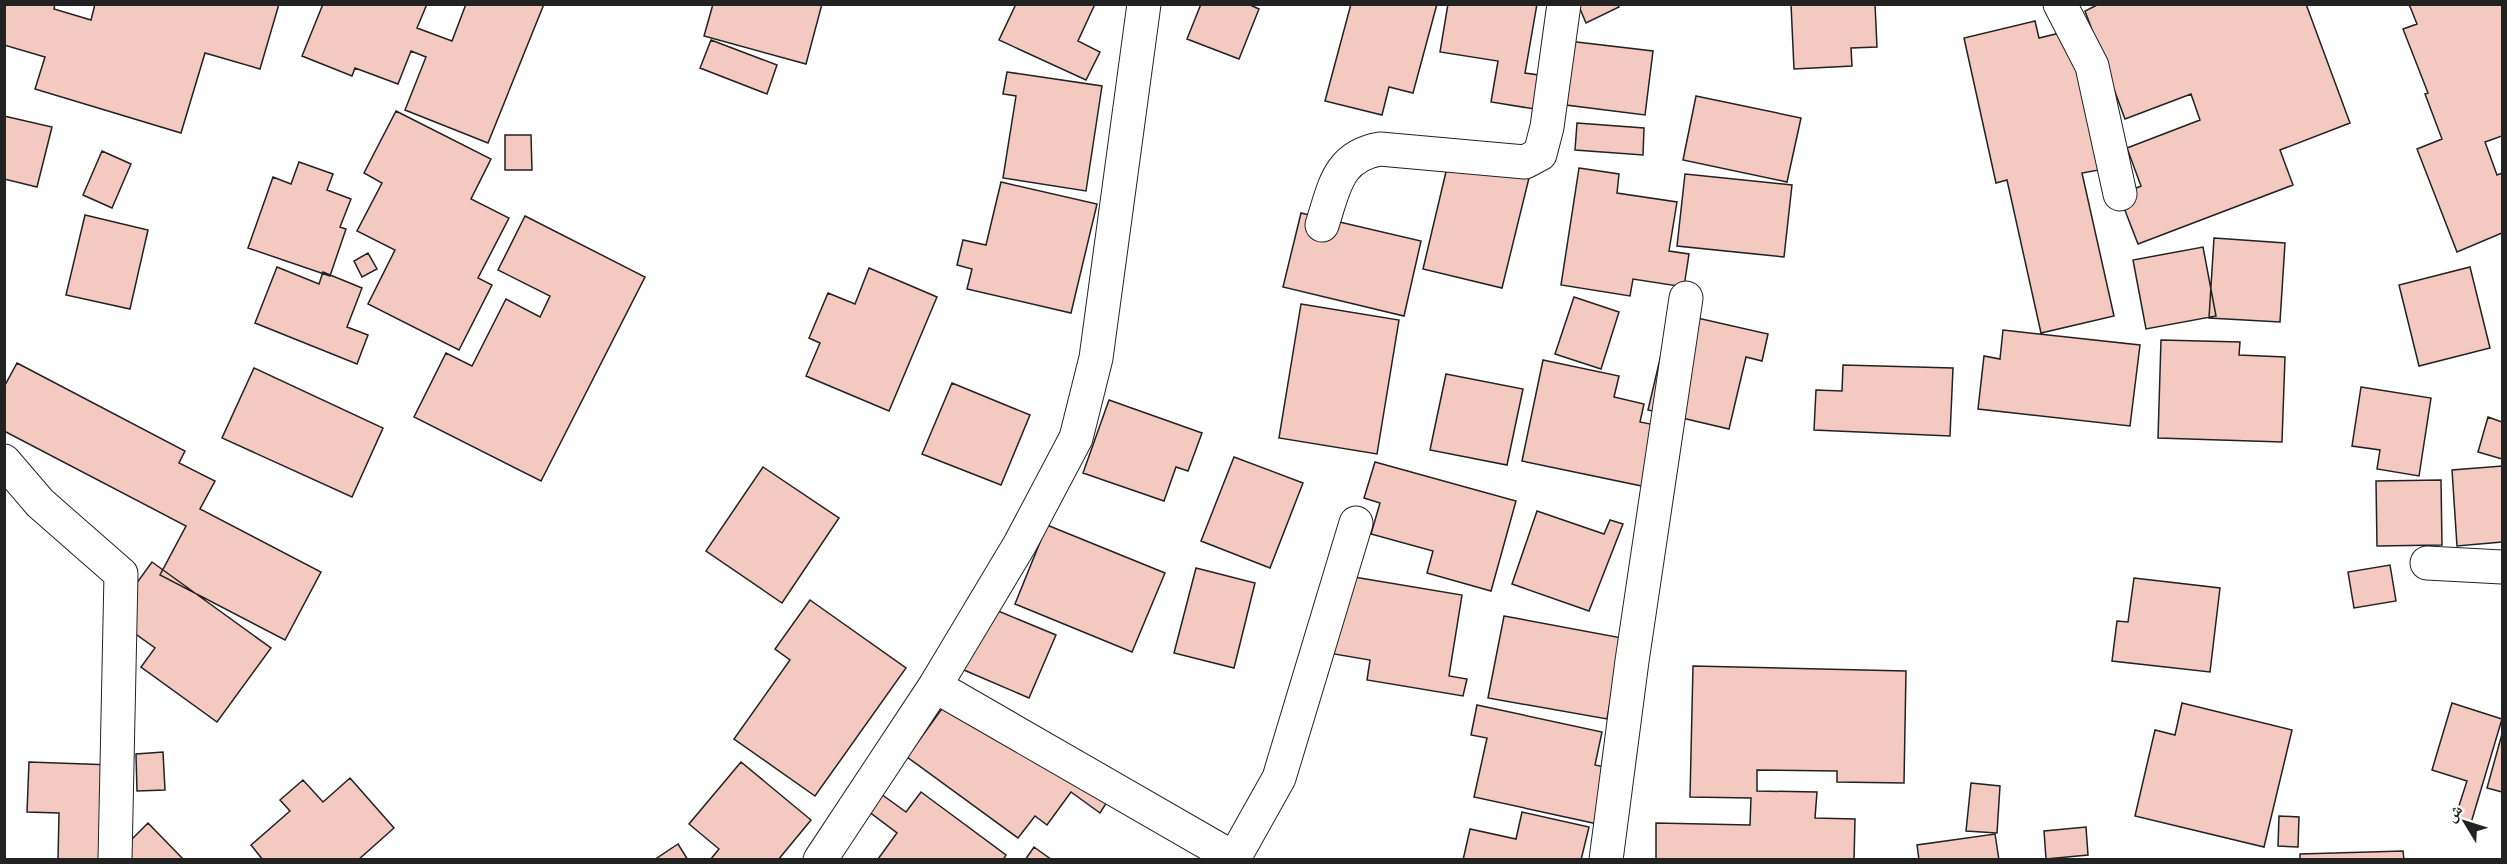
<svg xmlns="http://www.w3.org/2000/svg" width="2507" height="864" font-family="'Fira Sans','Noto Naskh Arabic',sans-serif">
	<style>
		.building { fill: #f3c9c0; stroke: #222; stroke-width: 1.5 }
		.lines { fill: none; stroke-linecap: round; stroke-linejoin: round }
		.minor-casing { stroke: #222; stroke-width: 35 }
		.minor { stroke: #fff; stroke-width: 33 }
	</style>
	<rect width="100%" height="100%" fill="#fff"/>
	<path class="building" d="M4 4H55L54 9 91 20 95 4H279L260 69 205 53 181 133 35 89 45 57 4 45Z
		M323 4H427L417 28 452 41 466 4H544L488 143 405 110 426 57 411 51 398 84 355 68 352 76 302 56Z
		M713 4H822L806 64 704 36Z
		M1016 4H1095L1078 41 1100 52 1086 80 999 40Z
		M1201 4H1248L1259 9 1239 59 1187 39Z
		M1351 4H1437L1413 93 1389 87 1382 115 1325 101Z
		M1448 4H1537L1525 73 1553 77 1547 111 1491 102 1498 61 1440 52Z
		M1578 4H1617L1619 7 1586 23Z
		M1791 4H1875L1877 47 1851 48 1852 66 1794 69Z
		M2306 4 2350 123 2280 150 2293 185 2138 244 2119 195 2141 186 2127 148 2200 120 2191 94 2125 119 2085 11 2099 4Z
		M2409 4H2502V136L2485 142 2497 175 2502 173V233L2457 252 2417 149 2442 139 2425 94 2428 93 2403 29 2417 24Z
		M2035 21 2039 38 2068 31 2099 170 2082 173 2114 316 2041 333 2007 180 1996 183 1964 38Z
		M1551 39 1653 51 1645 115 1558 104Z
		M711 40 777 65 767 94 700 68Z
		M1007 72 1102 86 1086 191 1003 178 1016 96 1003 94Z
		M1696 96 1801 118 1787 182 1683 160Z
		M396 111 491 159 471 199 509 218 478 278 492 285 459 350 368 304 395 250 357 231 382 183 364 173Z
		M4 116 52 127 37 187 4 179Z
		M1577 123 1644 128 1643 155 1575 150Z
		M505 135H531L532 170H505Z
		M102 151 131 164 112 208 83 195Z
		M1449 159 1529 178 1502 288 1423 269Z
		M299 162 333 174 327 190 351 199 340 227 346 229 330 276 248 248 273 177 291 184Z
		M1579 168 1619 174 1617 193 1677 202 1669 251 1689 254 1684 287 1633 279 1630 296 1561 285Z
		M1685 174 1792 185 1784 257 1677 246Z
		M1001 182 1097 204 1071 313 967 289 972 269 957 265 963 240 986 245Z
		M1301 213 1421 241 1404 316 1283 287Z
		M85 215 148 230 130 309 66 295Z
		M525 216 645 277 541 481 414 417 446 353 472 366 506 299 540 317 550 296 498 270Z
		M2214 238 2285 243 2280 322 2209 318Z
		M2203 247 2216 316 2146 329 2133 260Z
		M368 253 377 269 362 277 354 261Z
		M277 267 319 284 323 272 362 288 347 327 368 335 357 364 255 323Z
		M2470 267 2490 348 2419 366 2399 285Z
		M869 268 937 297 889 411 806 376 820 343 809 338 828 293 855 304Z
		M1574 297 1619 312 1601 369 1555 354Z
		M1301 304 1399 320 1377 454 1279 438Z
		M1671 312 1768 334 1762 361 1746 357 1729 429 1648 410Z
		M2003 330 2140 345 2130 426 1978 409 1984 356 2000 359Z
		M2161 340 2240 342 2239 355 2285 357 2282 442 2158 438Z
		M1543 360 1619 376 1614 397 1644 404 1640 422 1675 429 1661 490 1522 461Z
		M17 363 185 451 179 463 215 481 200 509 321 572 285 640 160 575 186 526 4 431V387Z
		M1843 365 1953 368 1950 436 1814 430 1816 390 1842 391Z
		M254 368 383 428 352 497 222 438Z
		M1446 374 1523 389 1507 465 1430 450Z
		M952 383 1030 415 1001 485 922 454Z
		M2361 387 2431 398 2419 476 2377 469 2380 450 2352 446Z
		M1109 400 1202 433 1188 471 1176 467 1164 501 1083 473Z
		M2488 417 2502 422V459L2478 452Z
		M1234 457 1303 483 1270 568 1201 541Z
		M1375 462 1516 501 1491 591 1427 573 1433 551 1371 534 1380 503 1364 498Z
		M2502 466V542L2457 546 2452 470Z
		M763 467 839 518 782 603 706 551Z
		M2441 480 2442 545 2377 546 2376 481Z
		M1537 511 1604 534 1610 520 1623 524 1589 611 1512 584Z
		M1047 525 1165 573 1132 652 1015 604Z
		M152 562 271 648 217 722 141 667 155 648 112 617Z
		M2390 565 2396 601 2354 608 2348 572Z
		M1196 568 1255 583 1234 668 1174 653Z
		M1348 576 1462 595 1449 676 1467 679 1463 696 1367 680 1370 660 1334 654Z
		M2134 578 2220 588 2210 672 2112 661 2117 621 2128 622Z
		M810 600 906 668 815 796 734 739 790 660 775 649Z
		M991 608 1056 635 1029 698 964 670Z
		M1504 616 1622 638 1607 719 1488 698Z
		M1693 666 1906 671 1904 783 1837 782V771L1757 770V791L1817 792 1815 818 1855 819 1854 860H1656V823L1750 825 1751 798 1690 797Z
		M954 692 1107 802 1100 813 1071 792 1047 825 1035 816 1018 838 907 757Z
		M2182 703 2292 730 2264 847 2135 816 2155 730 2175 735Z
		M2452 703 2502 719 2471 823 2455 818 2467 781 2432 770Z
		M1477 705 1602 732 1595 765 1628 772 1616 828 1474 797 1487 738 1471 735Z
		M2502 734V792L2487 788Z
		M163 752 165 790 137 791 136 754Z
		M29 762 113 765 110 860H58L59 813 27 812Z
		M741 762 811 820 778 860H710L719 849 689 824Z
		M350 778 394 828 358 860H263L251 845 290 811 280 800 303 780 323 802Z
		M1971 783 2000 786 1997 833 1966 831Z
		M921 792 1006 855 1003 860 878 859 897 833 868 811 881 794 906 812Z
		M1522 812 1589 827 1581 860H1463L1470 829 1516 839Z
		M2279 816 2299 817 2298 847 2278 846Z
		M148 823 184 860H111Z
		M2086 827 2088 855 2046 859 2044 831Z
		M1995 834 1999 860H1919L1917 845Z
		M678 844 688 860H654Z
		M1034 847 1052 860H1025Z
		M2403 851 2404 860H2300V854Z"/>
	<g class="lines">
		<defs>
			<path id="minor" d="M2060 4 2092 66 2120 194
				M1322 225C1334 189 1337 156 1380 149L1525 162 1540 154 1547 127 1564 4
				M4 461 40 503 121 574 115 860
				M2427 563 2502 567
				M935 686 1237 860
				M820 860 935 686 1020 544 1076 438 1096 358 1144 4
				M1233 860 1279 778 1356 523
				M1606 860 1632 661 1686 298"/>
		</defs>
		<use href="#minor" class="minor-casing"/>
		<use href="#minor" class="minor"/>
	</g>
	<rect width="2507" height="864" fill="none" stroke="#222222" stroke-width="12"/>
	<g transform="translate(2465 822) rotate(308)" stroke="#ffffff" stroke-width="4.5" paint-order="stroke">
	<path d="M0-4.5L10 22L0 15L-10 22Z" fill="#222222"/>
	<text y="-9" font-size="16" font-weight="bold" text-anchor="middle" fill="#222222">ش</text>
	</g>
</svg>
